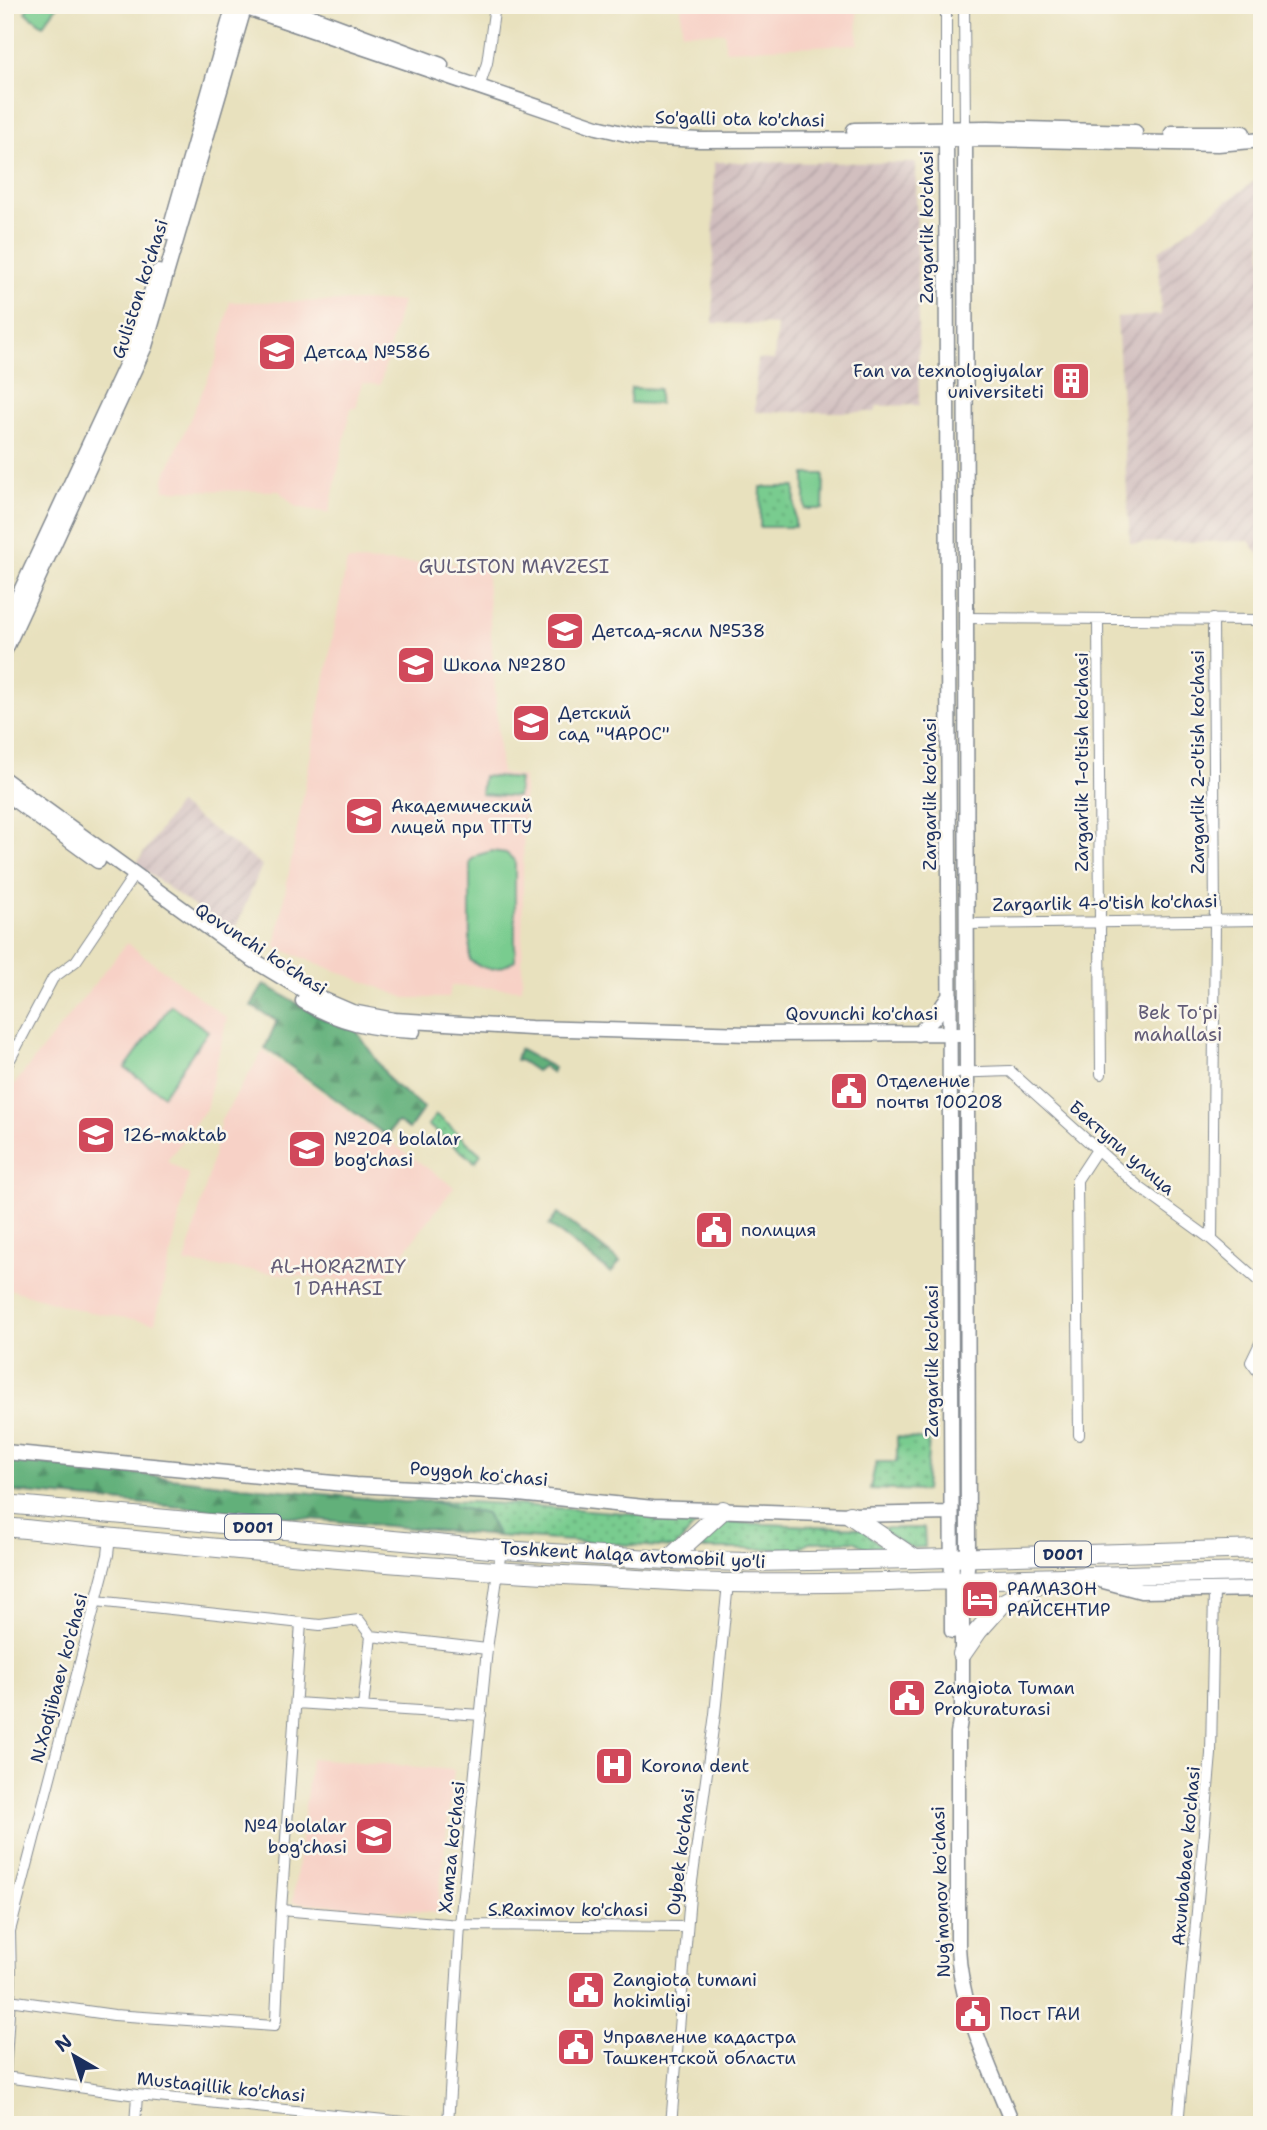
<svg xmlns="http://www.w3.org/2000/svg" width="1267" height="2130" font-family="'Shantell Sans',sans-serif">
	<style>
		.built { fill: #f7d1c6 }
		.industrial { fill: url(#industrial-furrows) }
		.grass { fill: url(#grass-dots); stroke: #4a7e76; stroke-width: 2 }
		.forest { fill: url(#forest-firs); stroke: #3e706c; stroke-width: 2 }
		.garden { fill: #79cc8f; stroke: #4a7e76; stroke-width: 2 }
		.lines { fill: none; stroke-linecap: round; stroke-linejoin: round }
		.street-casing { stroke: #82888e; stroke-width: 12 }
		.secondary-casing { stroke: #82888e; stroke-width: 17 }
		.highway-casing { stroke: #82888e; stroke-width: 20 }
		.street { stroke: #fff; stroke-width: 10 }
		.secondary { stroke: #fff; stroke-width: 14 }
		.highway { stroke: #fff; stroke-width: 18 }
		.labels { text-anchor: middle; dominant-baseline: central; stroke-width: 5; stroke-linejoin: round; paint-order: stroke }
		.shield { fill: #fbf7ec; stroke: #5e6b89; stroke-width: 2 }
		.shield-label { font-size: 16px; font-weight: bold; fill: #1b2f5e }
		.street-label { font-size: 18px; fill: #1b2f5e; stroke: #fbf7ec }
		.poi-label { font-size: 18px; fill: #1b2f5e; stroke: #fbf7ec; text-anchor: start }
		.neighbourhood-label { font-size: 19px; fill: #635d78; stroke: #fbf7ec }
	</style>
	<defs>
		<pattern id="industrial-furrows" width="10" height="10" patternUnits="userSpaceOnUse" patternTransform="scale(1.75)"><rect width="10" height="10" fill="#d2bfbf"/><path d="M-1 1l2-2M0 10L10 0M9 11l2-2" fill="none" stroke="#b4a4a7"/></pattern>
		<pattern id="grass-dots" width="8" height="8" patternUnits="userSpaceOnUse" patternTransform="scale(1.75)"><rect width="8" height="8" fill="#79cc8f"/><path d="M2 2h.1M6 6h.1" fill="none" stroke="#62a678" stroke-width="1.8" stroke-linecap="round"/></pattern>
		<pattern id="forest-firs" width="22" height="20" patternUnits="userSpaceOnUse" patternTransform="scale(1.75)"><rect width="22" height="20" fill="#62b07a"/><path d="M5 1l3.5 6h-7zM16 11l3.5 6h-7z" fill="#509067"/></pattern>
	</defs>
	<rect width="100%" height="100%" fill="#fbf7ec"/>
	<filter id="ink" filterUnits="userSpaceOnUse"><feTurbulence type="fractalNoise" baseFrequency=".0143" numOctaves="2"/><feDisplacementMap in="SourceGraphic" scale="14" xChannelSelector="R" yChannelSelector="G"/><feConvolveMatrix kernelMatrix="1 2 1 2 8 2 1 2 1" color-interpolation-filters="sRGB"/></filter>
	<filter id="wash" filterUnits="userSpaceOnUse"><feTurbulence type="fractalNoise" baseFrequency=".00686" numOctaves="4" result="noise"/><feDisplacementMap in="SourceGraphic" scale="28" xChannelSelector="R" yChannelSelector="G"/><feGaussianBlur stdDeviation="1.57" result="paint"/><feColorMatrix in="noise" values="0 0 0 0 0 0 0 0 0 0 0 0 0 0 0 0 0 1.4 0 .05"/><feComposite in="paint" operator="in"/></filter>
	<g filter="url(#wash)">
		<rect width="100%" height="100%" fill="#e8e1be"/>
		<path class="built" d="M681 5H857L858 44 725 50V33L682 32Z
			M402 301 380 385 362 383 356 408H351L329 513 296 507 279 491 165 490 164 478 217 358 230 302Z
			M347 561 486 565 501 773 524 777 522 989 451 986 449 998H406L275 947Z
			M127 943 227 1018 206 1109 167 1161 189 1175 155 1323 79 1310 5 1288V1096Z
			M263 1051 454 1187 379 1285 185 1263 208 1178 221 1120Z
			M311 1758 454 1770 437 1913 293 1902Z"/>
		<path class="industrial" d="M714 162 916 163 919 405 877 406 875 412H755L757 359 774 360 777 325 713 323Z
			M1256 180 1262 188V558L1249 541 1130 543 1117 318 1161 315 1159 251Z
			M178 804 262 865 233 935 136 864Z"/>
		<path class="grass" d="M761 487H795V527H760Z
			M436 1115C453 1127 464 1141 481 1154L475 1162 428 1125Z
			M897 1437 929 1440 925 1491 870 1489 876 1462H897Z
			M431 1501C521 1502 611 1514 702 1518L675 1548 498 1536 486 1514Z
			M721 1522 861 1528 885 1549 866 1548 854 1541 809 1542 799 1549H694Z
			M876 1528H924L925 1547 912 1548Z"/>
		<path class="forest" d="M264 984 324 1019 356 1030 392 1083 424 1108 409 1129 397 1122 387 1136 265 1048 277 1021 251 1006Z
			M519 1049 554 1068 552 1073 543 1066 536 1071 521 1061 516 1060Z
			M558 1213 620 1262 611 1273 549 1225Z
			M5 1459 222 1484 404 1502 431 1501 486 1514 498 1536 5 1491Z"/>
		<path class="garden" d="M30 5H58L43 25 25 12Z
			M631 388 659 389V404L630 403Z
			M805 474H824L823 509H805Z
			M483 776 519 779 517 797 481 794Z
			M492 851 506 853 515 861V960C499 971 485 972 470 960V861L478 855Z
			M171 1005 208 1031 163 1095 125 1068Z"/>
	</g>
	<g filter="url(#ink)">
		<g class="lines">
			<defs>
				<path id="street" d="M946 5V128
					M964 5 965 128
					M479 88 487 63 495 5
					M966 618 1262 620
					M1098 619 1101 1074
					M967 924 1262 920
					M5 1069 53 978 76 961 134 875
					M950 1073 1010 1071 1139 1187 1212 1240 1262 1284
					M1212 1240 1215 920 1213 619
					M1262 1339 1251 1362 1262 1377
					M1079 1435 1077 1180 1098 1148
					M96 1601 320 1625 359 1620 371 1636 487 1649
					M296 1703 481 1715
					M363 1707 371 1636
					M281 1910 460 1925 687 1927
					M9 2000 114 2015 274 2026 276 2020 281 1910 301 1623
					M5 2075 11 1981 10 1931 108 1555 110 1537
					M5 2077 137 2095 434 2125
					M135 2125 137 2095
					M448 2125 460 1925 487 1649 501 1550
					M671 2125 690 1896 715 1714 728 1583
					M1178 2125 1211 1754 1214 1590"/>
				<path id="secondary" d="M238 5 597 127 639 137 700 140 988 139 1218 144 1262 140
					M280 5 441 65
					M946 128 952 1631
					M965 128 968 1558 962 1614V1708L958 1733V1946C960 2009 990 2067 1013 2125
					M854 130 988 128 1135 132
					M1172 133H1243
					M169 233 234 5
					M5 625 128 361 158 272
					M5 650 145 346 245 5
					M5 780 250 958 308 993 352 1012 394 1020 531 1028 750 1034 950 1033 959 1035
					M5 793 98 861
					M303 1001C338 1022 373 1029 413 1031
					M918 1034 934 1018 950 995
					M5 1452 355 1485 509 1493 653 1508 850 1515 951 1513
					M1096 1579 1141 1591 1262 1589"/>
				<path id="highway" d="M5 1504 501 1550 668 1560 748 1562 915 1559 1262 1549
					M850 1515 915 1559
					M5 1527C205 1547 404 1568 604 1577 646 1579 688 1583 730 1583 908 1585 1085 1574 1262 1572
					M668 1560 723 1510
					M962 1654 978 1631 1003 1603 1044 1581"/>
			</defs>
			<use href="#street" class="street-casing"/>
			<use href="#secondary" class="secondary-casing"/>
			<use href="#highway" class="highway-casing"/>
			<use href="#street" class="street"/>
			<use href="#secondary" class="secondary"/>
			<use href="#highway" class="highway"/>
		</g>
	</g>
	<defs>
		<symbol id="school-square" viewBox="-11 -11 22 22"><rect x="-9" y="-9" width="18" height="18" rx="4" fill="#d1495b" stroke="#fbf7ec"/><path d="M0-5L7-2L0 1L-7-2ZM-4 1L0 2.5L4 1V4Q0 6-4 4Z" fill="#fff"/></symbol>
		<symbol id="building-square" viewBox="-11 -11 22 22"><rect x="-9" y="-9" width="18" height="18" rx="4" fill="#d1495b" stroke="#fbf7ec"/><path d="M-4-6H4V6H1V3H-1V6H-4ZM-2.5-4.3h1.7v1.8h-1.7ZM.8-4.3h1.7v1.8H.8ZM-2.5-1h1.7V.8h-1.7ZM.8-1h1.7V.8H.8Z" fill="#fff"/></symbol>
		<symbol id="university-square" viewBox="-11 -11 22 22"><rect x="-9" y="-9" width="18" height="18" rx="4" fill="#d1495b" stroke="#fbf7ec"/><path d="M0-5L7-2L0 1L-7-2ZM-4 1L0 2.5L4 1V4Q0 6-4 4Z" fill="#fff"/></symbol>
		<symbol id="civic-square" viewBox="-11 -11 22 22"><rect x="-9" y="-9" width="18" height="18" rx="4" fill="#d1495b" stroke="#fbf7ec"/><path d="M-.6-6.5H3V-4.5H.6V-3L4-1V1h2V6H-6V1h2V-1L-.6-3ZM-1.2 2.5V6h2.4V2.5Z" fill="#fff"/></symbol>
		<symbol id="hotel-square" viewBox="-11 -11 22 22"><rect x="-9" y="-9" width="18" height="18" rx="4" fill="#d1495b" stroke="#fbf7ec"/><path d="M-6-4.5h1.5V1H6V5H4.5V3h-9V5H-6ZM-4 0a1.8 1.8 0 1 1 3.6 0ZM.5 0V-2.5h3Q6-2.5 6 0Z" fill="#fff"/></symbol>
		<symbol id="hospital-square" viewBox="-11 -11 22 22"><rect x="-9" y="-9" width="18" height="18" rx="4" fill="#d1495b" stroke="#fbf7ec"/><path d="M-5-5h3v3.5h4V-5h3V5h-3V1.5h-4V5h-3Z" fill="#fff"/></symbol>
	</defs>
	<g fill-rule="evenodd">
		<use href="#school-square" x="255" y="330" width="44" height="44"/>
		<use href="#building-square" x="1049" y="359" width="44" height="44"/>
		<use href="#school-square" x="543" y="609" width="44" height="44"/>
		<use href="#school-square" x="394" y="643" width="44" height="44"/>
		<use href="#school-square" x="509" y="701" width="44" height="44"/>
		<use href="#university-square" x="342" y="794" width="44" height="44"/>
		<use href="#civic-square" x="827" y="1069" width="44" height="44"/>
		<use href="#school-square" x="74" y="1113" width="44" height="44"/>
		<use href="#school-square" x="285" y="1127" width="44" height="44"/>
		<use href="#civic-square" x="692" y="1208" width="44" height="44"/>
		<use href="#hotel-square" x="958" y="1577" width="44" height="44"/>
		<use href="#civic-square" x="885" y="1676" width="44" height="44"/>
		<use href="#hospital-square" x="592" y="1744" width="44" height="44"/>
		<use href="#school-square" x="352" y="1814" width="44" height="44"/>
		<use href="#civic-square" x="564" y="1968" width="44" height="44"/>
		<use href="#civic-square" x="951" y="1992" width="44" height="44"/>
		<use href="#civic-square" x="554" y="2025" width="44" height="44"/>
	</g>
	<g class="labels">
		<g class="shield">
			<rect x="225" y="1514.5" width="56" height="25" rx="5"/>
			<rect x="1035" y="1541.5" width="56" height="25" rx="5"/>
		</g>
		<g class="shield-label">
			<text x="253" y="1527">D001</text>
			<text x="1063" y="1554">D001</text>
		</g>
		<g class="street-label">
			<text transform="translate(740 119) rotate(1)">So'galli ota ko'chasi</text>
			<text transform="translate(927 227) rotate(-90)">Zargarlik ko'chasi</text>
			<text transform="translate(140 289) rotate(-72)">Guliston ko'chasi</text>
			<text transform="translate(1082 762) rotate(-90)">Zargarlik 1-o'tish ko'chasi</text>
			<text transform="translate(1198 762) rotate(-90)">Zargarlik 2-o'tish ko'chasi</text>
			<text transform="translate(930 794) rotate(-90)">Zargarlik ko'chasi</text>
			<text transform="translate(1105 903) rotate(-1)">Zargarlik 4-o'tish ko'chasi</text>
			<text transform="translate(261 949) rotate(33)">Qovunchi ko'chasi</text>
			<text x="862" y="1014">Qovunchi ko'chasi</text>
			<text transform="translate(1122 1148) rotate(41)">Бектупи улица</text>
			<text transform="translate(932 1361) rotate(-90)">Zargarlik ko'chasi</text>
			<text transform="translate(479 1474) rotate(5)">Poygoh koʻchasi</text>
			<text transform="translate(633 1555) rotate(3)">Toshkent halqa avtomobil yo'li</text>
			<text transform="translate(59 1678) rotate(-75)">N.Xodjibaev ko'chasi</text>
			<text transform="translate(452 1847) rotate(-84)">Xamza ko'chasi</text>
			<text transform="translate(681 1852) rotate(-83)">Oybek ko'chasi</text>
			<text transform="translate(1186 1856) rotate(-85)">Axunbabaev ko'chasi</text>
			<text transform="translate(941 1892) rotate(-92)">Nugʻmonov koʻchasi</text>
			<text x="568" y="1910">S.Raximov ko'chasi</text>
			<text transform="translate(221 2087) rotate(6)">Mustaqillik ko'chasi</text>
		</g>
		<g class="poi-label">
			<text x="304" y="352">Детсад №586</text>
			<text x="1044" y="371" text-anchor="end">Fan va texnologiyalar<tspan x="1044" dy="21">universiteti</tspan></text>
			<text x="592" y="631">Детсад-ясли №538</text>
			<text x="443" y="665">Школа №280</text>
			<text x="558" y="713">Детский<tspan x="558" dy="21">сад "ЧАРОС"</tspan></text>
			<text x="391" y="806">Академический<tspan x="391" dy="21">лицей при ТГТУ</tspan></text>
			<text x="876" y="1081">Отделение<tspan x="876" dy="21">почты 100208</tspan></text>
			<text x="123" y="1135">126-maktab</text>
			<text x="334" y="1139">№204 bolalar<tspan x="334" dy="21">bog'chasi</tspan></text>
			<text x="741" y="1230">полиция</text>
			<text x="1007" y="1589">РАМАЗОН<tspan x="1007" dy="21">РАЙСЕНТИР</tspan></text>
			<text x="934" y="1688">Zangiota Tuman<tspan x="934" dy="21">Prokuraturasi</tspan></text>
			<text x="641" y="1766">Korona dent</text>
			<text x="347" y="1826" text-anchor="end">№4 bolalar<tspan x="347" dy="21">bog'chasi</tspan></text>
			<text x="613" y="1980">Zangiota tumani<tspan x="613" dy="21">hokimligi</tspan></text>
			<text x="1000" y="2014">Пост ГАИ</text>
			<text x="603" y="2037">Управление кадастра<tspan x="603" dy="21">Ташкентской области</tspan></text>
		</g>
		<g class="neighbourhood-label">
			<text x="514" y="566">GULISTON MAVZESI</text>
			<text x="1178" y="1012">Bek Toʻpi<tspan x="1178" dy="22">mahallasi</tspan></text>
			<text x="338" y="1266">AL-HORAZMIY<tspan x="338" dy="22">1 DAHASI</tspan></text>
		</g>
	</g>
	<rect width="1267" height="2130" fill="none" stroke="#fbf7ec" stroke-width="28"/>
	<g transform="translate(74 2056) rotate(321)" stroke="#fbf7ec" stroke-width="5" paint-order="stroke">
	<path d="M0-5L12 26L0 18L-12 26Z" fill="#1b2f5e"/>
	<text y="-10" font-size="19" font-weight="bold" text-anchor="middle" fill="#1b2f5e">N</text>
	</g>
</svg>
